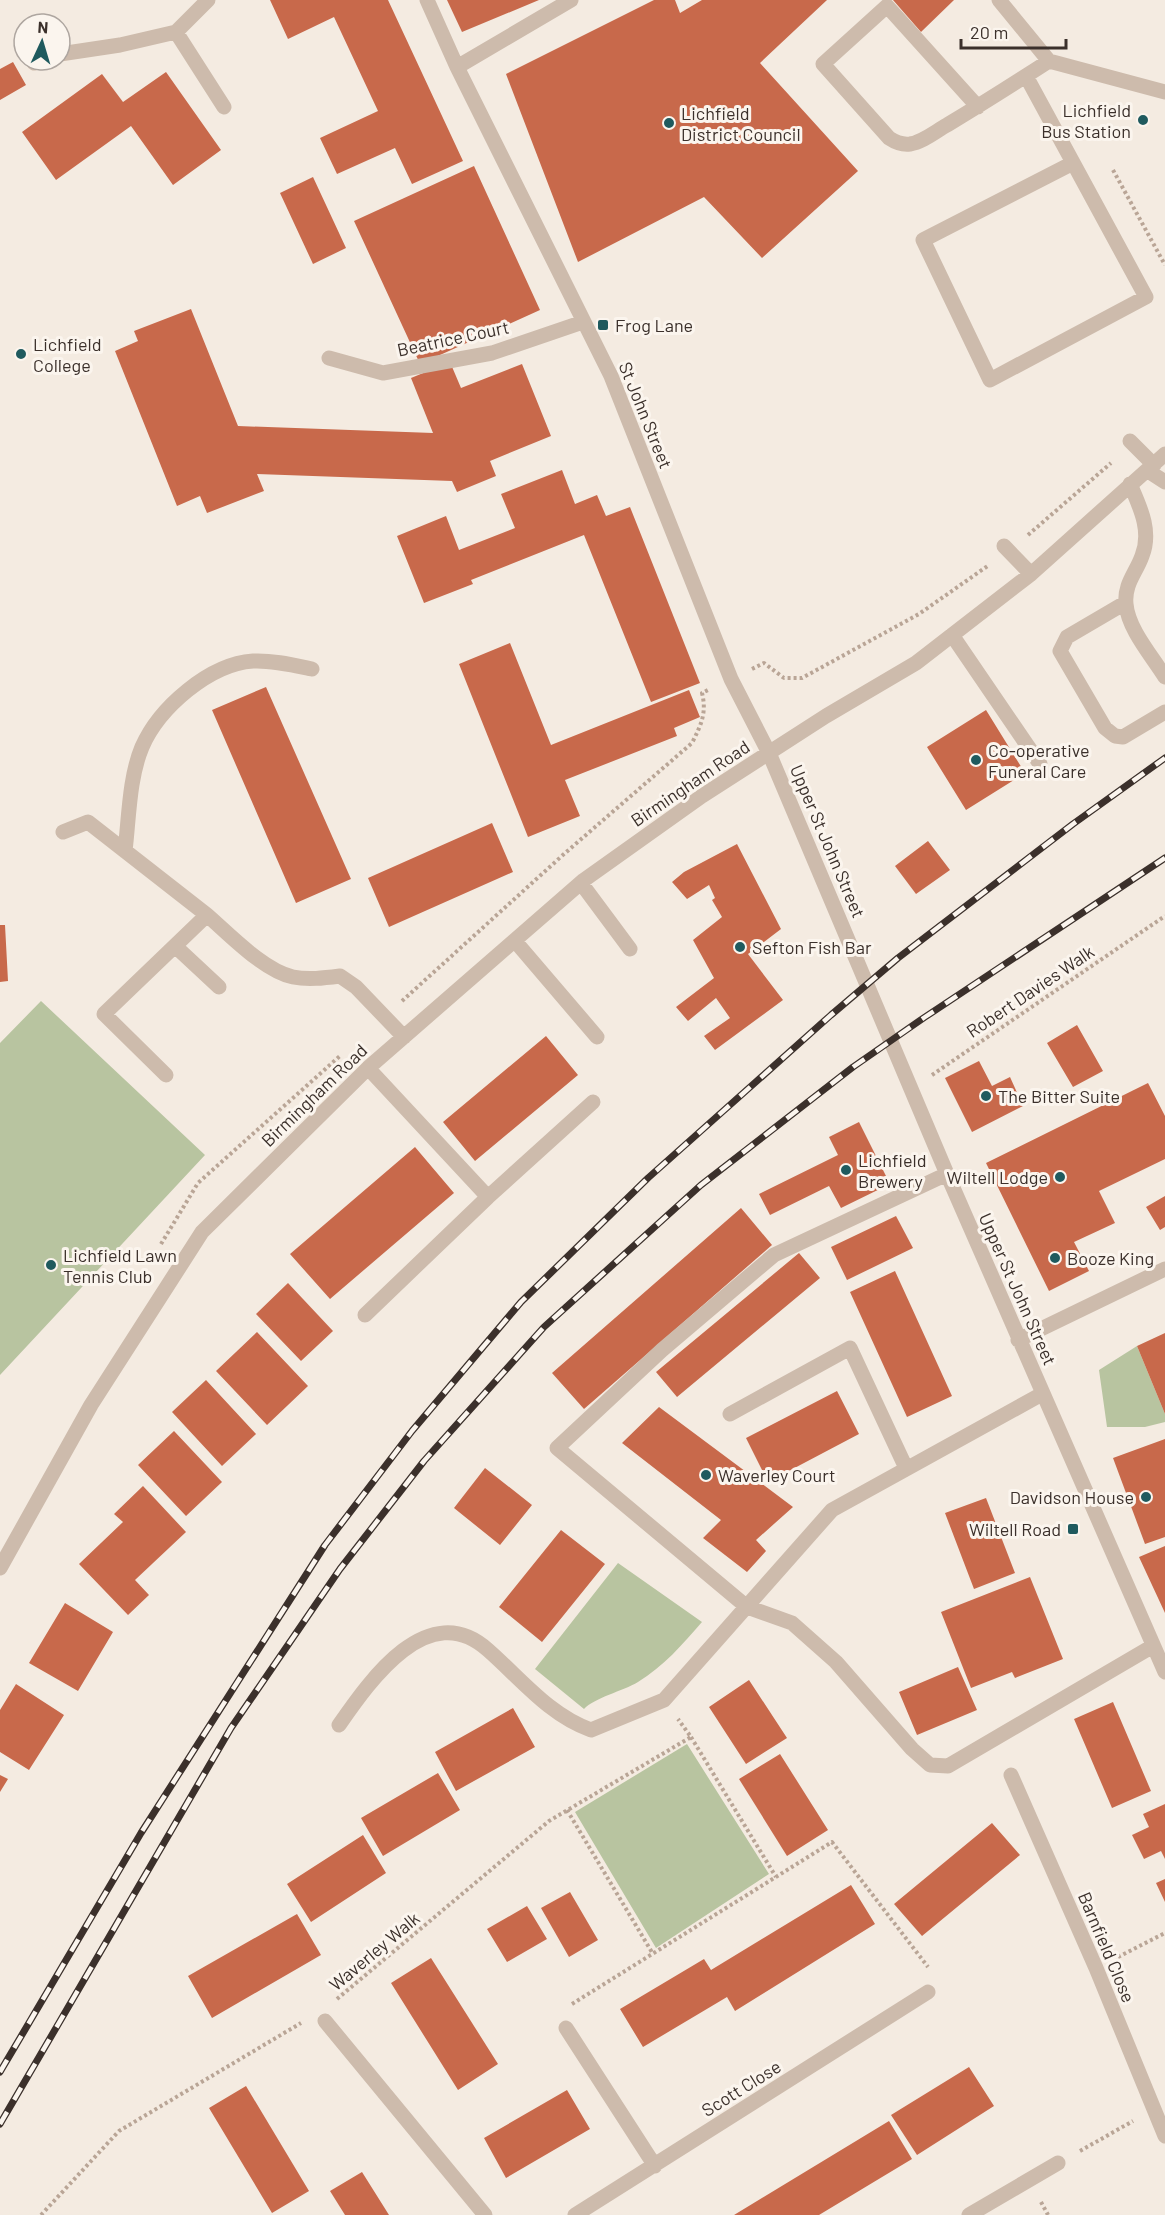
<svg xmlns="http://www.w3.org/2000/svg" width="1165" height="2215" font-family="Barlow,sans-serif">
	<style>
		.green { fill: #b8c4a0 }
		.building { fill: #c8694b }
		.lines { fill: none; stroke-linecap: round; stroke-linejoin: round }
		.path { stroke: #b9a596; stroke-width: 4; stroke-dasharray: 3 3; stroke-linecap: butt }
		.minor { stroke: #cdbbac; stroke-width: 15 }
		.rail-casing { stroke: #3b302b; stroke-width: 7 }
		.rail { stroke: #fbf5ee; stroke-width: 4.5; stroke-dasharray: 14; stroke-linecap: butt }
		.poi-dot { fill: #1f5a5e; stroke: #fbf5ee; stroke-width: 2 }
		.labels { text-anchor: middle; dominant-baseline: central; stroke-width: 6; stroke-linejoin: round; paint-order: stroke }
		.poi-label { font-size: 18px; fill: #3b302b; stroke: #fbf5ee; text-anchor: start }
		.street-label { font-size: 18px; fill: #3b302b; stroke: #fbf5ee }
	</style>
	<rect width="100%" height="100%" fill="#f4ebe1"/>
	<path class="green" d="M41 1001 205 1155 0 1375V1043Z
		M1137 1346 1165 1414V1422L1145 1427H1107L1099 1370Z
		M618 1563 702 1622C682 1645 664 1666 638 1682 623 1691 594 1698 584 1709L535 1669Z
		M687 1744 769 1874 656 1948 575 1812Z"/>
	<path class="building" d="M270 0H388L463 161 412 184 395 148 337 174 320 138 378 111 334 17 288 39Z
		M447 0H539L462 32Z
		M654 0H675L680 13 702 0H827L760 63 858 171 762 258 704 197 578 262 506 74Z
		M893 0H954L921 32Z
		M13 62 26 85 0 100V69Z
		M166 72 221 150 173 185 131 126 56 180 22 132 102 74 123 102Z
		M474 166 540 310 420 364 354 221Z
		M313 177 346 248 313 264 280 193Z
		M191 309 238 426 433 433 411 378 450 362 461 388 522 364 551 436 490 461 496 476 457 492 452 481 257 474 264 491 207 513 200 496 177 506 115 351 138 341 134 331Z
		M562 470 575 504 597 495 606 516 630 507 700 683 651 702 584 535 471 580 473 584 424 603 397 536 446 516 459 550 515 528 501 494Z
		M510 643 551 745 689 690 700 717 674 728 677 736 565 780 580 816 528 837 459 664Z
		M266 687 351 879 296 903 212 710Z
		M986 710 1025 773 966 810 927 747Z
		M492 823 513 872 389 927 368 878Z
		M928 841 950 870 916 894 895 866Z
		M737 844 781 929 748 954 783 1000 715 1050 704 1036 730 1018 716 998 688 1021 676 1007 714 978 693 940 722 917 712 900 715 898 709 885 687 899 672 882 684 872Z
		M0 925H5L8 981 0 982Z
		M1077 1025 1103 1071 1073 1087 1047 1043Z
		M546 1036 578 1075 475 1161 443 1122Z
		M979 1061 992 1086 1010 1077 1023 1106 972 1132 945 1078Z
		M1148 1083 1165 1116V1159L1099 1191 1115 1223 1074 1242 1089 1271 1049 1291 986 1163Z
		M859 1122 890 1184 841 1208 829 1186 770 1215 759 1194 838 1155 829 1137Z
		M415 1147 454 1193 330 1299 290 1254Z
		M1165 1196V1227L1160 1230 1146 1207Z
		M741 1208 772 1245 584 1409 552 1373Z
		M896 1216 913 1248 847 1280 831 1247Z
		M799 1253 820 1278 677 1397 656 1372Z
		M895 1271 952 1396 907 1417 850 1292Z
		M288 1283 333 1331 301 1361 256 1314Z
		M257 1332 308 1386 267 1425 216 1371Z
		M1165 1333V1414L1137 1346Z
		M206 1380 256 1434 222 1466 172 1412Z
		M837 1391 859 1434 768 1482 746 1438Z
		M659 1407 793 1507 756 1540 766 1551 747 1572 703 1538 721 1520 622 1443Z
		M174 1431 222 1482 186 1516 138 1465Z
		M1165 1439V1537L1145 1544 1113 1458Z
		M485 1468 532 1505 500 1545 454 1508Z
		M143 1486 186 1532 135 1580 149 1595 128 1615 79 1564 123 1522 114 1514Z
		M986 1498 1015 1573 974 1589 945 1513Z
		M561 1530 605 1564 542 1642 499 1607Z
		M1165 1546V1613L1139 1557Z
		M1030 1577 1063 1659 1015 1678 1012 1672 971 1688 941 1612Z
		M65 1603 113 1632 78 1691 29 1663Z
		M958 1667 977 1710 917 1735 899 1692Z
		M749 1680 787 1738 746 1764 709 1707Z
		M16 1684 64 1715 29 1770 0 1752V1710Z
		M1113 1702 1151 1791 1112 1808 1074 1719Z
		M513 1708 535 1747 456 1791 435 1752Z
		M780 1754 828 1830 787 1856 739 1779Z
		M438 1773 460 1810 383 1856 361 1818Z
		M0 1775 8 1779 0 1792Z
		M1165 1804V1859L1161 1851 1144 1859 1132 1835 1149 1827 1143 1814Z
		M992 1823 1020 1855 922 1936 894 1904Z
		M363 1835 386 1873 311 1922 287 1884Z
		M1165 1879V1902L1156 1883Z
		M851 1885 875 1924 735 2011 727 1997 643 2047 620 2009 704 1959 711 1970Z
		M570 1892 598 1940 569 1957 541 1908Z
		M527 1906 547 1939 507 1962 487 1929Z
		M297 1914 321 1955 212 2018 188 1976Z
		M431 1958 498 2064 458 2090 391 1983Z
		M969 2067 994 2106 917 2155 891 2115Z
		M246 2086 309 2191 272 2213 209 2108Z
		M567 2090 590 2129 506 2178 484 2138Z
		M889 2121 912 2159 819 2215H734Z
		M362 2172 384 2207 389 2215H345L330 2191Z"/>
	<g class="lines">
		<path class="path" d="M1113 170 1165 265
			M1028 535 1111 463
			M752 669 764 663 784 678H802L919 614 989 565
			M402 1001 564 854 692 743C701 725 707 713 702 693L708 690
			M932 1075 1165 916
			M161 1244 198 1183 340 1056
			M691 1737 776 1877
			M567 1810 653 1954
			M1118 1957 1165 1933
			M337 1999 549 1821 691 1737 678 1719
			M572 2004 832 1842 928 1967
			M1080 2151 1133 2121
			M1041 2202 1048 2215
			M41 2215 119 2131 301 2023"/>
		<path class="minor" d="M208 0 176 32 224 107
			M427 0 457 67 611 376 731 679 769 753 947 1174 1165 1672
			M999 0 1049 61 1165 92
			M60 54 120 45 176 32
			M34 63 41 60
			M457 67 571 0
			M1026 76 1146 297 990 380 923 240 1073 163
			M978 107 887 6 823 64 889 138C895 142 902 145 910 144 923 142 936 131 947 125 982 104 1015 83 1049 61
			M329 358 383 373 492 353 583 322
			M1130 441 1154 465
			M1148 471 1165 482
			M1130 484C1140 507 1152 531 1142 556 1136 573 1124 584 1126 604 1128 629 1152 656 1165 677
			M1004 546 1031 574
			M1125 603 1067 637 1060 651 1105 728 1115 736 1123 737 1165 712
			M952 635 1040 764
			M63 832 88 822 207 915
			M125 851C129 818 129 778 142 747 159 708 209 664 253 661 272 660 293 665 312 669
			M581 883 630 949
			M515 941 597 1037
			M175 946 219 987
			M166 1075 104 1014 207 915C229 934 264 971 293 977 308 980 324 978 340 976L356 987 404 1037
			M947 1174 774 1255 662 1350 557 1448 747 1607 792 1623 836 1662 912 1749 930 1765 948 1766 1153 1646
			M488 1197 593 1102
			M365 1315 488 1197 368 1068
			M1018 1340 1165 1269
			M730 1414 850 1348 906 1468
			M0 1568 91 1405 202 1232 368 1068 584 880 702 796 826 716 916 663 1031 574 1165 454
			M339 1725C369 1682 428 1596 488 1650 521 1679 549 1715 591 1730L664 1700 832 1510 1042 1394
			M1011 1775 1096 1968 1165 2136
			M325 2021 485 2215
			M566 2028 655 2166
			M575 2215 928 1992
			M969 2215 1058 2163"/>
		<defs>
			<path id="rail" d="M0 2072 141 1833 325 1545 412 1431 521 1302 648 1178 831 1015 898 958 1073 824 1165 758
				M0 2124 231 1728 340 1569 424 1461 544 1327 701 1185 853 1067 925 1017 1165 858"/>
		</defs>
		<use href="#rail" class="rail-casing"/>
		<use href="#rail" class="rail"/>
	</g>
	<g class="poi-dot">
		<circle cx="1143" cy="120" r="6"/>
		<circle cx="669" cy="123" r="6"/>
		<rect x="597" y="319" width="12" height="12" rx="3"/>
		<circle cx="21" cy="354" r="6"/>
		<circle cx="976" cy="760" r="6"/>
		<circle cx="740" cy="947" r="6"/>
		<circle cx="986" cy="1096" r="6"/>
		<circle cx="846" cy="1170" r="6"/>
		<circle cx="1060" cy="1177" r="6"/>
		<circle cx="1055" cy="1258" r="6"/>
		<circle cx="51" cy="1265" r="6"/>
		<circle cx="706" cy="1475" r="6"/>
		<circle cx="1146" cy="1497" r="6"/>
		<rect x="1067" y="1523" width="12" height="12" rx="3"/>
	</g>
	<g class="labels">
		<g class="poi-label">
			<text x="1131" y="110" text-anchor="end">Lichfield<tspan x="1131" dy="21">Bus Station</tspan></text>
			<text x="681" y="113">Lichfield<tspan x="681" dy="21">District Council</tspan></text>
			<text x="615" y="325">Frog Lane</text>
			<text x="33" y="344">Lichfield<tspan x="33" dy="21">College</tspan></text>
			<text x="988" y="750">Co-operative<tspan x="988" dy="21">Funeral Care</tspan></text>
			<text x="752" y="947">Sefton Fish Bar</text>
			<text x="998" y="1096">The Bitter Suite</text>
			<text x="858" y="1160">Lichfield<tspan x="858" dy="21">Brewery</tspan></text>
			<text x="1048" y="1177" text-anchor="end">Wiltell Lodge</text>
			<text x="63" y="1255">Lichfield Lawn<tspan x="63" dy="21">Tennis Club</tspan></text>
			<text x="1067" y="1258">Booze King</text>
			<text x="718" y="1475">Waverley Court</text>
			<text x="1134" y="1497" text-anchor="end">Davidson House</text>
			<text x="1061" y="1529" text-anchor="end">Wiltell Road</text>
		</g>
		<g class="street-label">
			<text transform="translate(453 338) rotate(-12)">Beatrice Court</text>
			<text transform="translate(646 415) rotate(68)">St John Street</text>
			<text transform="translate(690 783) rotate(-34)">Birmingham Road</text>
			<text transform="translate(828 841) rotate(67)">Upper St John Street</text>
			<text transform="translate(1030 991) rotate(-34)">Robert Davies Walk</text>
			<text transform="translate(314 1095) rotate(-44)">Birmingham Road</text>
			<text transform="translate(1018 1289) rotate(66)">Upper St John Street</text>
			<text transform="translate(1107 1947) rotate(67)">Barnfield Close</text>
			<text transform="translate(374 1951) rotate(-40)">Waverley Walk</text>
			<text transform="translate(741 2088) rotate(-32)">Scott Close</text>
		</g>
	</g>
	<g transform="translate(42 42) rotate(4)"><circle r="28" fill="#fbf5ee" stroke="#aea6a0" stroke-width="1.5"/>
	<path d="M0-4.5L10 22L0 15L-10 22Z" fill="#1f5a5e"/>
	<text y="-9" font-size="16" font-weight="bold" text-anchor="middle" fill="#3b302b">N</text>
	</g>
	<path d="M961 39v9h105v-9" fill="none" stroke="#3b302b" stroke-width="3"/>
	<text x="970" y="39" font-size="18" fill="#3b302b" stroke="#fbf5ee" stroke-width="4.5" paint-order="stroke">20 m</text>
</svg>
